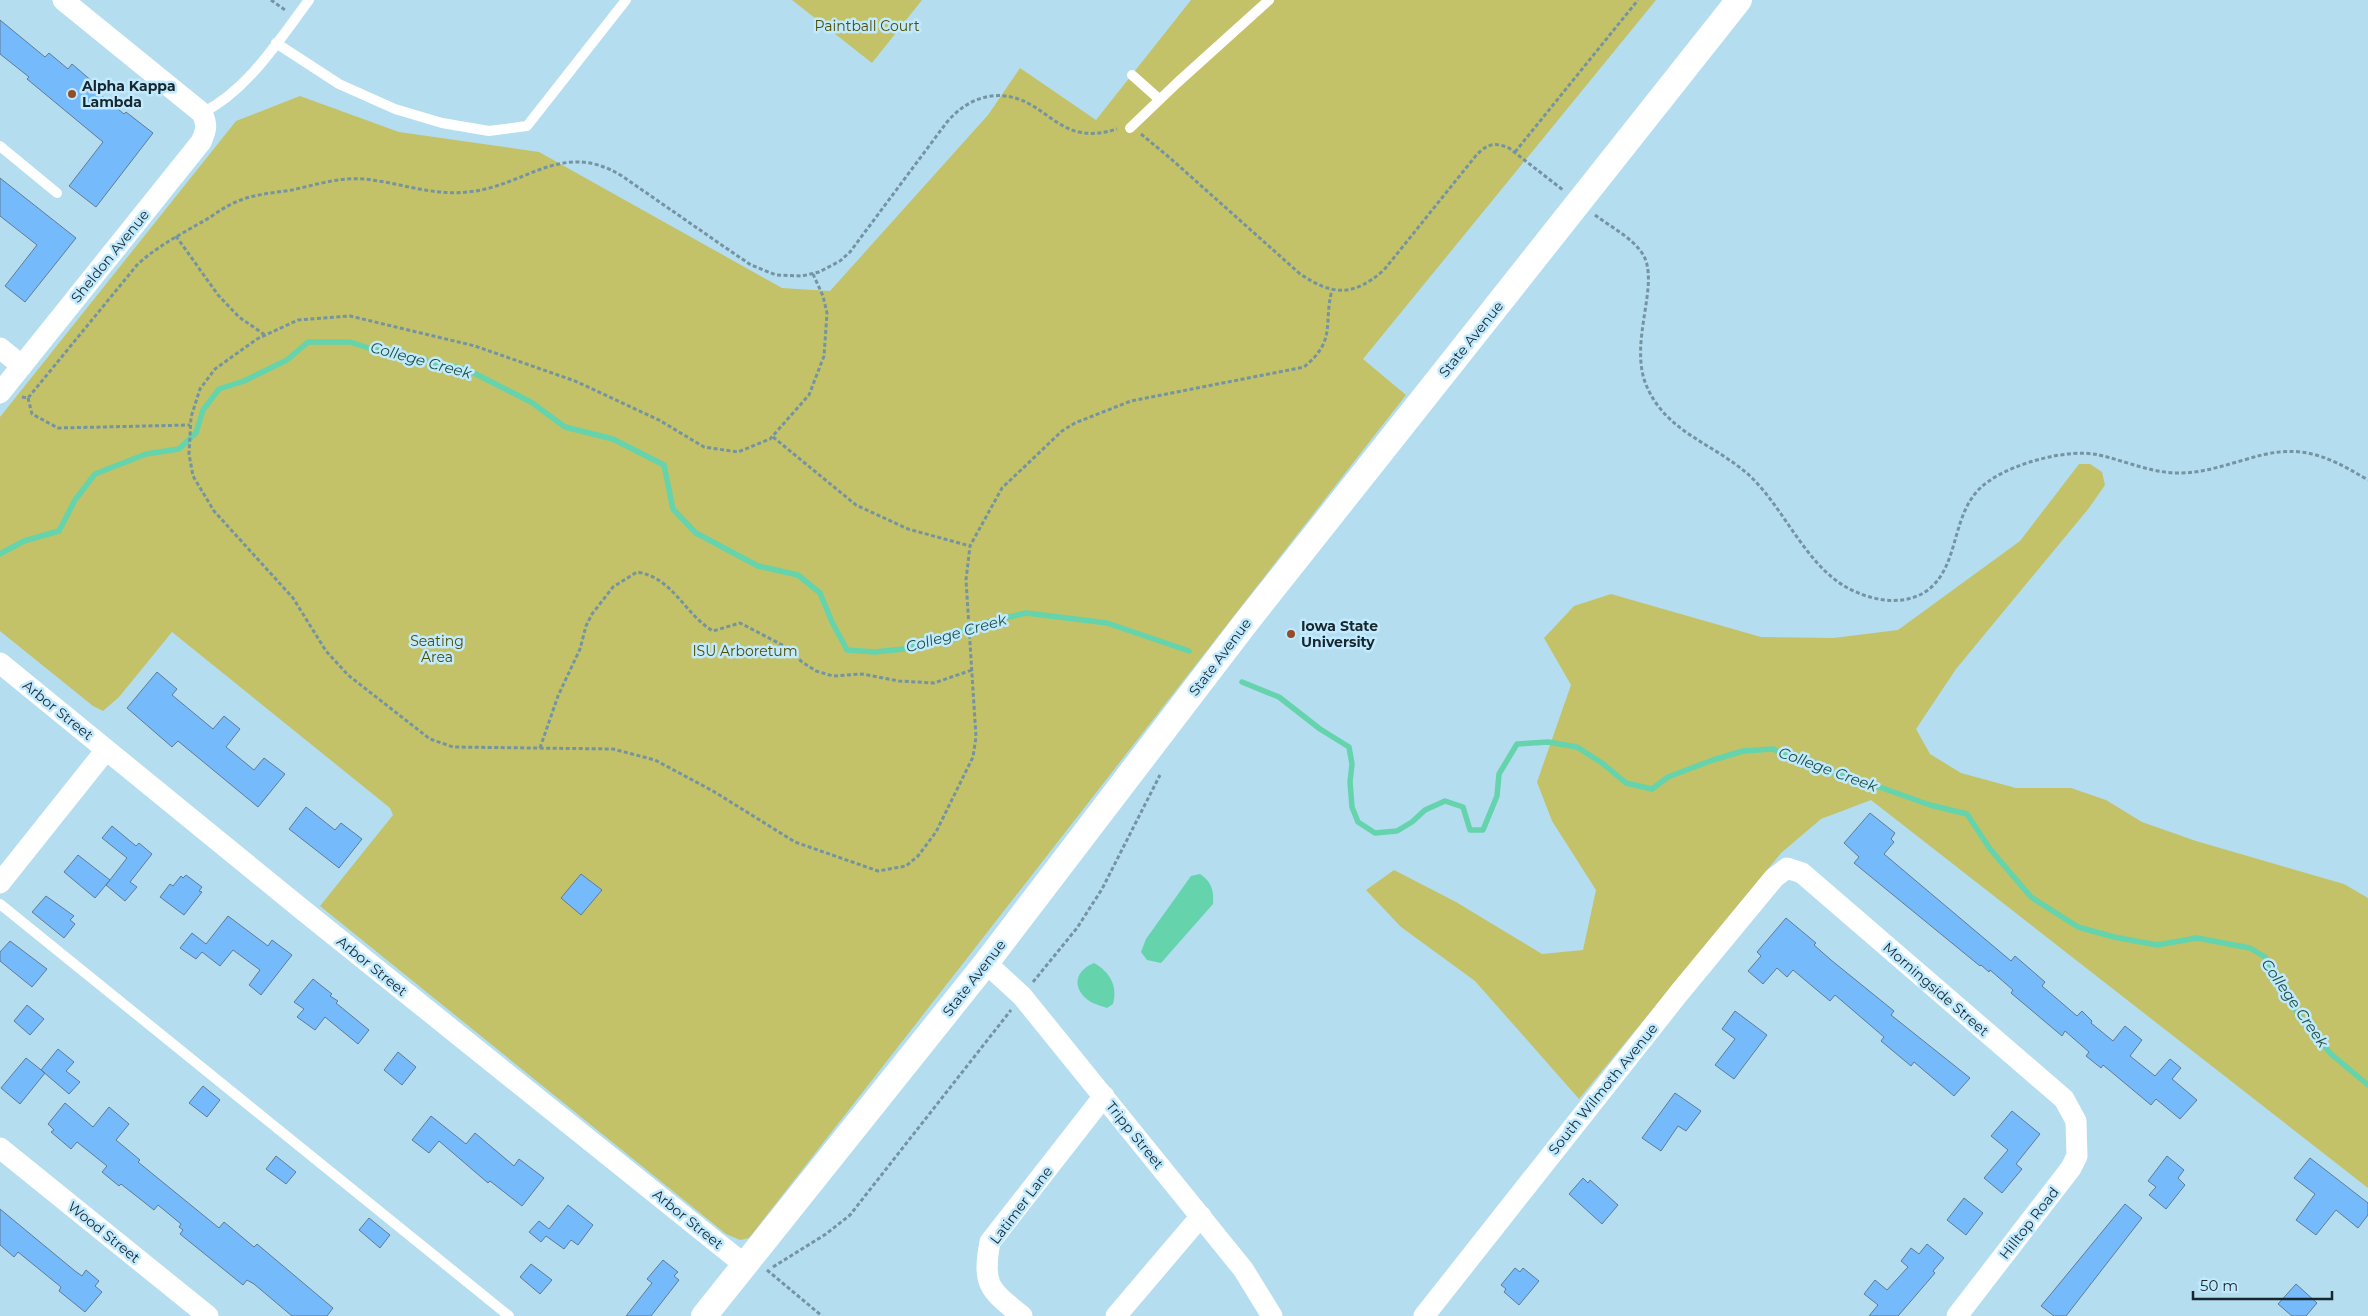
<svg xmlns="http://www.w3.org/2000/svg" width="2368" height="1316" font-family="Montserrat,sans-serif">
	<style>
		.green { fill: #c3c268 }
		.water { fill: #65d3ac }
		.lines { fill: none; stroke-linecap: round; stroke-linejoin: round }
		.stream { stroke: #65d3ac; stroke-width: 5.5 }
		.building { fill: #75bafb; stroke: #617b95 }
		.path { stroke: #7594a2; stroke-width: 3; stroke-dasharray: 4 2.5; stroke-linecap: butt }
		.service { stroke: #fff; stroke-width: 10 }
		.minor { stroke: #fff; stroke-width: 21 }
		.tertiary { stroke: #fff; stroke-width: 26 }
		.poi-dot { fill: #944d26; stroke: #c1eafe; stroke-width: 2 }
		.labels { text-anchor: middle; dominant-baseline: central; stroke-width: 5; stroke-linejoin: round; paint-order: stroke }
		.park-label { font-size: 14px; fill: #4f4d00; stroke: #c1eafe }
		.poi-label { font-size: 14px; font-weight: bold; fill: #17272e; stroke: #c1eafe; text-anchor: start }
		.street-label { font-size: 14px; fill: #17272e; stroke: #c1eafe }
		.water-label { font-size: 15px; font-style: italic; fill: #225040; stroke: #c1eafe }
	</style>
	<rect width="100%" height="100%" fill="#b4ddf0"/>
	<path class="green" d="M792 0H922L872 63Z
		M1191 0H1656L1363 359 1406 395 749 1238 740 1240 726 1234 320 906 393 815 390 808 172 632 119 697 103 711 93 706 0 631V417L236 121 300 96 399 132 539 152 782 288 830 291 988 115 1020 68 1096 120Z
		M2079 464H2090L2102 472 2105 485 2089 508 1956 669 1916 729 1930 754 1961 773 2016 788H2071L2106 800 2142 822 2196 841 2344 884 2368 898V1188L1871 800 1821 819 1781 853 1579 1099 1475 981 1401 927 1366 890 1394 870 1456 902 1542 954 1583 950 1596 890 1552 821 1537 782 1571 685 1544 638 1574 606 1611 594 1761 637 1833 638 1898 630 2020 541Z"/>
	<path class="water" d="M1200 874C1212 882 1214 891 1213 904L1161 963 1147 960 1141 952 1146 939 1191 876Z
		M1094 963C1110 972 1118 986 1113 1004L1107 1008C1102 1006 1093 1004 1088 1000 1071 987 1076 970 1094 963Z"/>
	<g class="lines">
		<path class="stream" d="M0 554 24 541 59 531 75 500 95 474 146 454 179 449 196 433 203 410 219 389 244 381 287 360 308 342H350L381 352 466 369 531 402 565 427 613 439 664 465 673 509 696 533 758 566 798 575 820 593 832 622 847 650 875 652 904 649 939 640 980 624 1026 613 1107 623 1189 651
			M1242 682 1279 697 1320 729 1349 747 1352 764 1350 782 1352 807 1358 822 1375 833 1397 831 1412 822 1425 810 1445 801 1463 807 1470 830H1483L1497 796 1499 774 1517 744 1548 742 1577 747 1602 763 1626 783 1652 789 1668 777 1713 760 1743 751 1773 749 1797 760 1813 762 1836 774 1857 779 1930 805 1967 814 1990 849 2031 897 2078 927 2114 937 2157 945 2197 938 2250 948 2265 957 2298 1014 2331 1054 2368 1085"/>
	</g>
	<path class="building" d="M0 20 45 57 49 53 68 69 72 64 93 82 90 86 124 114 126 112 153 133 96 207 69 186 103 142 27 79 29 77 0 54Z
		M0 178 76 238 25 302 5 286 37 245 0 216Z
		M157 672 177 689 172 695 213 729 224 716 240 729 226 747 254 770 264 758 285 774 258 807 178 741 172 747 127 708Z
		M306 807 335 830 341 823 362 839 339 868 289 829Z
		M1870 813 1895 833 1891 839 1894 842 1884 854 2011 961 2015 956 2045 982 2042 986 2077 1016 2082 1011 2092 1021 2091 1023 2113 1041 2125 1026 2142 1040 2130 1056 2155 1076 2170 1059 2181 1068 2172 1079 2197 1100 2180 1119 2156 1099 2151 1105 2103 1065 2101 1068 2086 1056 2089 1052 2065 1031 2062 1036 2011 993 2013 990 1990 970 1989 972 1981 965 1980 966 1854 863 1859 857 1844 843Z
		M112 826 136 846 139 843 152 854 130 882 137 887 125 901 106 885 127 858 102 838Z
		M78 855 110 880 95 898 64 872Z
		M581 874 602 890 581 915 561 898Z
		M186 875 202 887 199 891 202 892 184 915 160 897 170 884 173 886 181 876 183 878Z
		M46 896 74 916 70 920 75 924 64 938 32 912Z
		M228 916 268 946 272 940 292 955 261 995 249 985 260 970 233 950 220 966 202 952 196 959 180 948 192 933 206 944Z
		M1786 918 1816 943 1814 945 1831 960 1894 1011 1891 1015 1970 1078 1954 1096 1914 1062 1911 1066 1881 1041 1884 1037 1835 995 1830 1001 1793 970 1787 977 1777 968 1763 984 1748 971 1761 956 1757 952Z
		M10 941 47 969 32 987 0 961V952Z
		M313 979 332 994 330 996 338 1001 336 1003 369 1030 358 1044 325 1017 315 1030 297 1017 304 1009 294 1002Z
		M27 1005 44 1019 30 1035 14 1021Z
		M1735 1011 1767 1035 1734 1079 1715 1065 1735 1039 1722 1029Z
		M58 1049 74 1062 66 1071 80 1082 69 1094 41 1070Z
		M398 1052 416 1067 402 1085 384 1070Z
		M26 1058 45 1073 20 1104 1 1088Z
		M203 1086 220 1100 207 1117 189 1103Z
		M1675 1093 1701 1111 1686 1131 1678 1126 1661 1151 1642 1138Z
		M65 1103 93 1127 109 1107 129 1124 116 1140 140 1160 138 1162 219 1228 224 1222 254 1247 257 1244 333 1308 327 1316H292L254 1284 247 1280 243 1285 180 1234 183 1230 179 1227 181 1224 158 1205 154 1210 121 1184 119 1186 102 1172 107 1166 77 1142 71 1149 51 1132 54 1130 48 1124Z
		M2012 1111 2040 1134 2016 1164 2022 1169 2002 1193 1984 1178 2008 1150 1991 1136Z
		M431 1116 466 1144 475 1133 514 1166 519 1159 544 1178 522 1206 490 1181 488 1183 439 1141 429 1153 412 1140Z
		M276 1156 296 1172 286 1184 266 1169Z
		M2167 1156 2184 1170 2178 1178 2185 1185 2166 1209 2149 1195 2156 1187 2148 1181Z
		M2310 1158 2368 1203V1215L2358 1228 2336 1210 2316 1235 2296 1220 2315 1194 2294 1178Z
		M1583 1178 1588 1183 1590 1180 1618 1205 1602 1224 1569 1194Z
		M1964 1198 1983 1213 1966 1235 1947 1220Z
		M2125 1204 2142 1218 2066 1316H2054L2041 1306Z
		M568 1205 593 1225 578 1245 571 1240 564 1249 546 1236 541 1242 529 1232 539 1221 549 1229Z
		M0 1209 75 1271 82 1276 86 1270 99 1281 95 1286 102 1292 85 1312 59 1291 61 1287 18 1252 14 1257 0 1245Z
		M369 1218 390 1235 380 1248 359 1230Z
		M1927 1244 1944 1258 1933 1271 1935 1273 1898 1316H1869L1878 1305 1864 1294 1875 1280 1887 1290 1908 1267 1901 1261 1911 1248 1919 1254Z
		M663 1260 678 1272 674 1276 679 1280 651 1316H626L652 1283 647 1279Z
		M531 1264 552 1280 540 1294 520 1277Z
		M1515 1268 1520 1272 1523 1268 1539 1281 1519 1305 1504 1292 1506 1289 1501 1285Z
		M2296 1284 2317 1303 2306 1316H2292L2278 1304Z"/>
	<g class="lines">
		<path class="path" d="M271 0 285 10
			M1141 134 1170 158 1299 273C1332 296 1353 297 1384 270L1474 158C1485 145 1493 141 1509 148L1563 190
			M1515 152 1638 0
			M1595 215C1611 227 1631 237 1642 253 1662 282 1627 343 1647 387 1668 435 1719 445 1753 479 1785 511 1806 564 1846 587 1869 600 1901 607 1925 592 1963 567 1948 508 1989 481 2014 463 2069 448 2099 455 2126 461 2151 473 2179 473 2202 473 2222 466 2244 460 2297 443 2321 452 2368 480
			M176 236 218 295 239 317 265 335
			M813 274 823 296 827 313 824 356 809 395 770 439 738 452 704 447 659 420 575 381 475 346 350 316 298 320 257 339 215 369 200 389 191 417 189 454 193 476 214 511 293 598 326 651 348 675 430 739 453 747 613 749 655 760 713 791 795 842 878 871 906 866 918 856 936 832 973 757 976 737 966 580 970 546 1002 488 1062 431 1075 423 1131 401 1304 367C1337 340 1323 324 1332 290
			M22 397 28 398 137 265C156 247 178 236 200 223 212 217 223 207 236 202 253 194 273 193 292 190 315 185 339 177 363 179 398 182 431 196 468 192 527 186 562 139 622 176L726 248 751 265 776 275 802 276 819 272 840 261 850 252 947 122C970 95 1002 87 1033 106 1048 115 1061 128 1079 132 1092 135 1104 133 1117 129
			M28 398 32 414 58 428 190 425
			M773 437 856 505 908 529 970 546
			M540 748 558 696 580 649 586 626 592 614 613 587 637 572C674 578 684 614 713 631L740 623 788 648 802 662 816 671 833 676 862 674 899 681 934 683 972 670
			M1033 982 1077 928 1102 889 1160 775
			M773 1267 826 1234 850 1215 1011 1010
			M767 1270 822 1316"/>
		<path class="service" d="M276 43 339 84 395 109 442 123 489 131 527 126 626 0
			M1132 75 1159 99
			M202 113C248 90 279 40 309 0
			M1130 128 1177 83 1269 0
			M0 146 57 193
			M0 904 509 1316"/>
		<path class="minor" d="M0 348 22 366
			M0 393 201 142C206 131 208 125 202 113L63 0
			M0 663 304 911 746 1266
			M0 883 106 750
			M986 963 1022 996 1243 1269 1272 1316
			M0 1148 208 1316
			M1022 1316C989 1289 982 1285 990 1242L1104 1096
			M1116 1316 1201 1216
			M1424 1316 1679 993 1774 878 1787 868 1802 873 2064 1099 2076 1121 2077 1156 2071 1168 1957 1316"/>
		<path class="tertiary" d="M704 1316 986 963 1244 625 1739 0"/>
	</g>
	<g class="poi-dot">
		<circle cx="72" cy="94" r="5"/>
		<circle cx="1291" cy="634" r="5"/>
	</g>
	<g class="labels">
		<g class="park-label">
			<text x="867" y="26">Paintball Court</text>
			<text x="437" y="641">Seating<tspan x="437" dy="16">Area</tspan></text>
			<text x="745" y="651">ISU Arboretum</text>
		</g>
		<g class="poi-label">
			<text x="82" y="86">Alpha Kappa<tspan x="82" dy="16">Lambda</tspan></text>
			<text x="1301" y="626">Iowa State<tspan x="1301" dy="16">University</tspan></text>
		</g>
		<g class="street-label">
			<text transform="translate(110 256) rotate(-51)">Sheldon Avenue</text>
			<text transform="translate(1471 339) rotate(-51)">State Avenue</text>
			<text transform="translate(1220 657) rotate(-53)">State Avenue</text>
			<text transform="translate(58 710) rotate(39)">Arbor Street</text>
			<text transform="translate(372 966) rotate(39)">Arbor Street</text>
			<text transform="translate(974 978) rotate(-52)">State Avenue</text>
			<text transform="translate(1936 989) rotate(41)">Morningside Street</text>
			<text transform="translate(1603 1089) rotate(-51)">South Wilmoth Avenue</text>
			<text transform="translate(1135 1135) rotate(51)">Tripp Street</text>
			<text transform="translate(1021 1205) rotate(-53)">Latimer Lane</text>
			<text transform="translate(688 1219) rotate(39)">Arbor Street</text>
			<text transform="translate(2029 1223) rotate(-52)">Hilltop Road</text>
			<text transform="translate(104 1232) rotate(39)">Wood Street</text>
		</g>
		<g class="water-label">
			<text transform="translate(421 360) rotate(15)">College Creek</text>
			<text transform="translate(956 633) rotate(-16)">College Creek</text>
			<text transform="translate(1828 769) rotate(20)">College Creek</text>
			<text transform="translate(2295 1003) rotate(55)">College Creek</text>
		</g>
	</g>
	<path d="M2193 1291v8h139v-8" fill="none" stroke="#17272e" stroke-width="2.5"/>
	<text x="2200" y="1291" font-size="15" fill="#17272e" stroke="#c1eafe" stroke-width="4" paint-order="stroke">50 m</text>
</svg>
